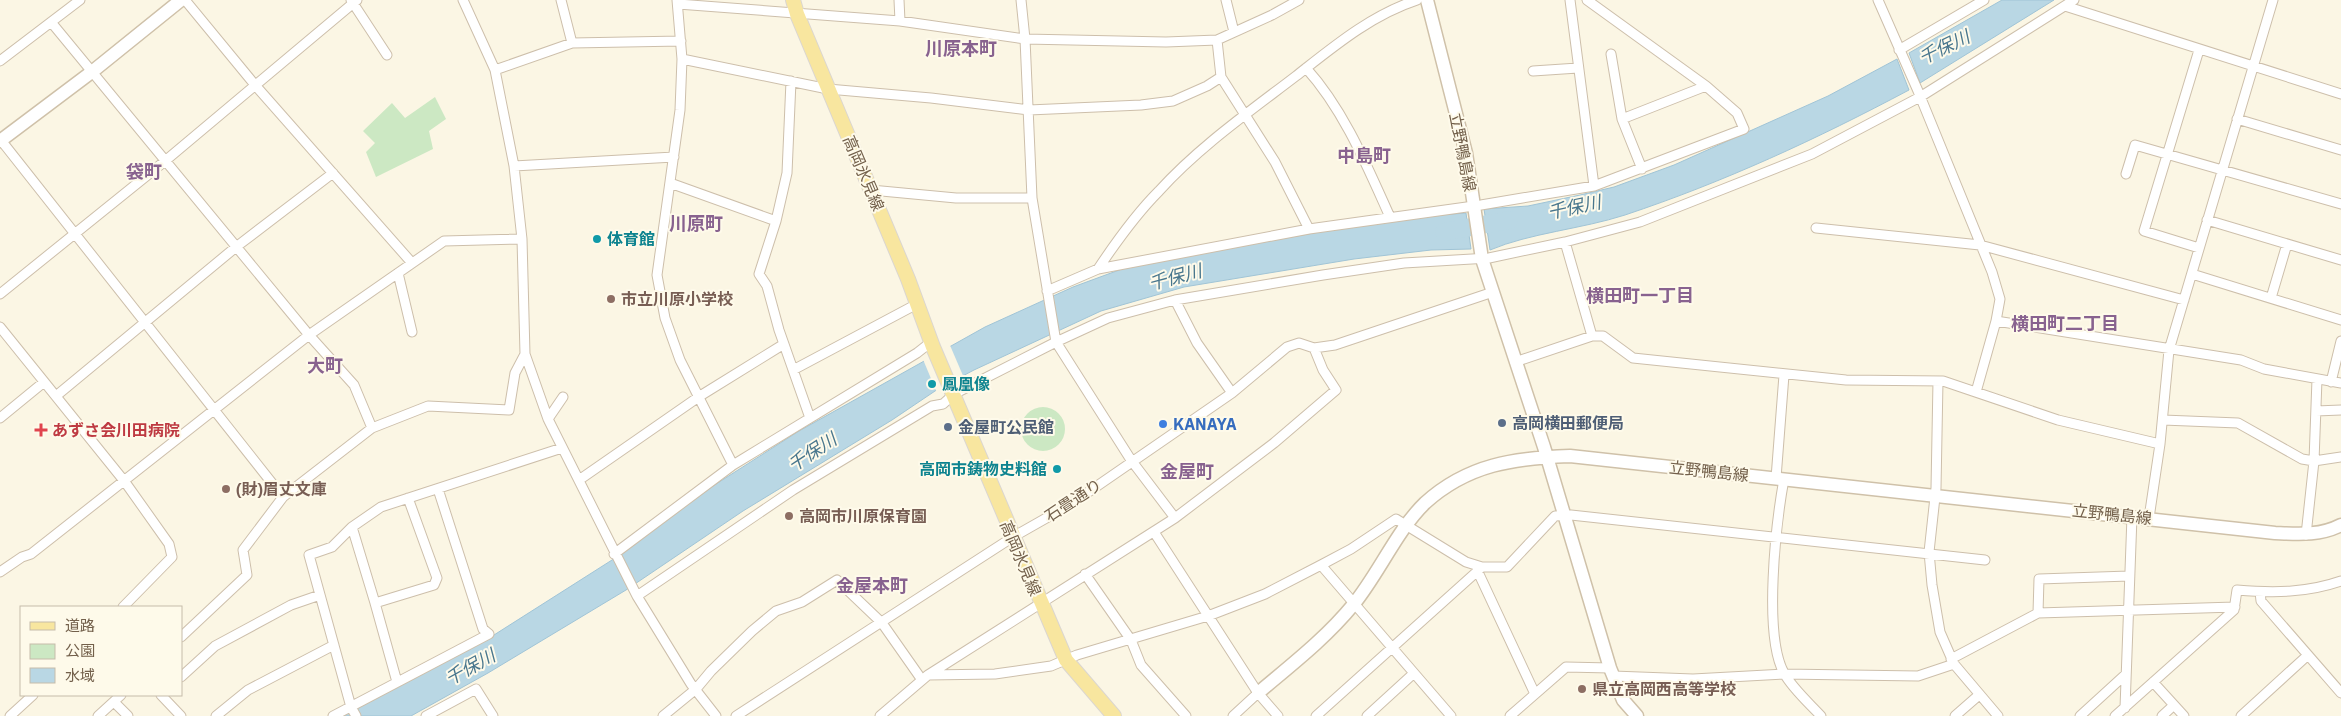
<svg xmlns="http://www.w3.org/2000/svg" width="2341" height="716" font-family="'IBM Plex Sans','Noto Sans JP',sans-serif">
	<style>
		.green { fill: #cce8c3 }
		.water { fill: #b9d7e4; stroke: #a0c4d6 }
		.pier { fill: #fbf6e4 }
		.lines { fill: none; stroke-linecap: round; stroke-linejoin: round }
		.river { stroke: #b9d7e4; stroke-width: 18 }
		.street-casing { stroke: #cdbfab; stroke-width: 11 }
		.secondary-casing { stroke: #cfc1a9; stroke-width: 15 }
		.primary-casing { stroke: #dbd6d0; stroke-width: 16 }
		.street { stroke: #fff; stroke-width: 9 }
		.secondary { stroke: #fff; stroke-width: 12 }
		.primary { stroke: #f8e69f; stroke-width: 14 }
		.culture-dot { fill: #0f9aa8; stroke: #fefaea; stroke-width: 2 }
		.education-dot { fill: #8d6e63; stroke: #fefaea; stroke-width: 2 }
		.service-dot { fill: #5c6f8a; stroke: #fefaea; stroke-width: 2 }
		.shop-dot { fill: #3f7fe0; stroke: #fefaea; stroke-width: 2 }
		.health-dot { fill: #e0444e; stroke: #fefaea; stroke-width: 2 }
		.labels { text-anchor: middle; dominant-baseline: central; stroke-width: 4; stroke-linejoin: round; paint-order: stroke }
		.street-label { font-size: 16px; fill: #73604b; stroke: #fefaea }
		.culture-label { font-size: 16px; font-weight: bold; fill: #0d838f; stroke: #fefaea; text-anchor: start }
		.education-label { font-size: 16px; font-weight: bold; fill: #785e54; stroke: #fefaea; text-anchor: start }
		.service-label { font-size: 16px; font-weight: bold; fill: #4e5e75; stroke: #fefaea; text-anchor: start }
		.shop-label { font-size: 16px; font-weight: bold; fill: #366cbe; stroke: #fefaea; text-anchor: start }
		.health-label { font-size: 16px; font-weight: bold; fill: #be3a42; stroke: #fefaea; text-anchor: start }
		.water-label { font-size: 18px; font-style: italic; fill: #48768d; stroke: #fefaea }
		.neighbourhood-label { font-size: 18px; font-weight: bold; fill: #88628f; stroke: #fefaea }
	</style>
	<rect width="100%" height="100%" fill="#fbf6e4"/>
	<path class="green" d="M435 97 446 119 429 131 433 149 376 177 366 152 375 143 363 131 392 103 405 118Z
		M1021 429a22 22 0 1 1 44 0a22 22 0 1 1-44 0Z"/>
	<path class="water" d="M2002 0H2054L1920 83 1909 53Z
		M1897 59 1909 90C1817 139 1724 182 1625 215 1582 229 1530 233 1490 250L1484 209 1528 206 1580 195 1614 187 1674 165 1828 96Z
		M1466 213 1471 249 1431 250 1354 259 1184 287 1101 311 974 370 938 389 892 420 743 511 626 590 488 673 411 716H342L494 635 612 560 713 486 799 431 985 327 1073 287 1130 266 1319 232 1412 217Z"/>
	<path class="pier" d="M949 343 964 378 937 393 922 357Z"/>
	<g class="lines">
		<path class="river" d="M1444 232 1509 220"/>
		<defs>
			<path id="street" d="M185 0 255 85 412 263
				M351 0 387 55
				M463 0 495 70 514 166 522 239 525 354 548 419 637 596 691 684 716 716
				M561 0 572 43
				M677 0 682 59 680 110 657 275 665 318 680 360 733 465
				M899 0 900 21
				M1021 0 1025 39 1032 198 1056 342 1131 460 1175 518
				M1226 0 1234 32
				M1570 0 1594 186
				M1587 0 1706 86
				M1878 0 1918 91 1992 272 2000 299 1996 321 1976 392
				M678 4 900 21 1025 39 1166 42 1217 40 1272 15 1299 0
				M2065 6 2341 94
				M51 22 309 335 354 385 372 428
				M1217 40 1221 77 1275 162 1309 229
				M1899 50 1984 0
				M1611 54 1622 119 1642 169
				M682 59 828 89 931 98 1029 110 1141 105 1173 101 1207 86 1221 77
				M0 61 80 0
				M1306 68C1344 110 1367 166 1390 217
				M495 70 572 43 681 41
				M1533 71 1578 68
				M791 81 787 173 776 221 759 274 767 286 779 330 810 418
				M2237 119 2341 150
				M0 139 283 497
				M514 166 674 157
				M2126 174 2135 145 2341 204
				M670 183 776 221
				M871 190 956 198H1032
				M2207 220 2341 260
				M1816 228 1980 245 2184 300
				M1565 242 1592 336
				M2199 248 2144 231 2199 50
				M1098 269C1116 242 1136 214 1159 191 1199 147 1249 112 1296 76 1333 47 1371 15 1417 0
				M398 273 412 332
				M2192 274 2341 320
				M1047 291 1098 269 1309 229 1481 205 1594 186 1744 129 1737 113 1706 86 1622 119
				M0 294 165 161 357 0
				M2271 298 2287 244
				M1175 300 1197 343 1232 393
				M1996 321 2241 360 2264 369 2341 383
				M0 327 125 482 169 544 172 557 123 607
				M1515 362 1592 336H1603L1633 358 1846 380 1943 381 2058 420 2160 444
				M793 370 917 304
				M1938 381 1936 488 1929 552 1932 585 1940 632 1954 664 1998 716
				M2331 382 2341 341
				M56 396 236 247 333 173
				M2316 411 2341 410
				M0 418 44 382
				M548 419 563 397
				M2163 420 2238 423 2302 459 2314 461 2341 457
				M1776 478 1784 375
				M1784 479C1776 523 1763 635 1784 673 1792 688 1809 703 1821 716
				M579 480 700 396 784 344
				M2149 518 2160 444 2169 350 2273 0
				M352 527 375 603 434 585 437 578 408 498
				M1154 532 1258 693 1278 716
				M2306 535 2314 461 2317 379
				M614 554 733 465 917 353 931 342
				M1321 565 1451 716
				M0 572 22 557 31 554 309 335 444 241 522 239
				M1478 572 1535 694
				M1085 574 1131 640 1141 665 1186 716
				M2260 592 2261 601 2341 693
				M637 596 793 490 932 406 943 404 954 394 1056 342 1108 318 1175 300 1323 275 1404 263 1489 258 1565 242 1640 222 1812 154 1920 97 2074 0
				M375 603 397 682
				M2038 613 2039 579 2129 576
				M181 637 247 575 243 550 283 497 372 428 428 406 509 410 515 373 525 354
				M1951 659 2038 613 2235 607
				M928 675 995 674 1051 666 1077 655 1208 616 1265 594 1321 565 1351 549 1396 519 1466 562 1482 567
				M1613 676 1693 679 1784 674 1918 676 1954 664
				M181 677 215 646 291 605 320 595
				M2153 682 2184 716
				M161 695 181 716
				M114 702 128 716
				M2125 708 2132 516
				M10 716 33 695
				M98 716 121 695
				M216 716 248 690 334 645
				M333 716 489 634 483 629 438 489
				M356 716 351 707 309 555 332 547 352 527 381 507 562 448
				M426 716 476 689 493 716
				M663 716 696 689 711 671 752 631 776 611 802 602 837 580 882 623 922 680
				M736 716 1013 537 1071 504 1232 393 1287 347 1299 343 1314 348 1335 345 1493 292
				M880 716 928 675 1175 518 1274 443 1336 390 1323 370 1314 348
				M1233 716 1258 693
				M1316 716 1482 567H1507L1555 516 1571 515 1985 560
				M1367 716 1413 674
				M1510 716 1566 667 1610 668
				M1955 716 1979 695
				M2080 716 2126 674
				M2115 716 2234 610 2237 590C2273 593 2307 593 2341 581
				M2162 716 2174 705
				M2241 716 2308 655"/>
			<path id="secondary" d="M1427 0 1466 153 1482 259 1544 447 1610 668 1623 700 1637 716
				M0 141 93 71 181 0
				M1258 693C1291 665 1325 639 1353 605 1378 575 1397 530 1425 503 1468 464 1515 458 1570 456L2275 533C2298 534 2320 536 2341 525"/>
			<path id="primary" d="M793 0 797 14 908 279 933 347 1066 660 1114 716"/>
		</defs>
		<use href="#street" class="street-casing"/>
		<use href="#secondary" class="secondary-casing"/>
		<use href="#primary" class="primary-casing"/>
		<use href="#street" class="street"/>
		<use href="#secondary" class="secondary"/>
		<use href="#primary" class="primary"/>
	</g>
	<g class="culture-dot">
		<circle cx="597" cy="239" r="5"/>
		<circle cx="932" cy="384" r="5"/>
		<circle cx="1057" cy="469" r="5"/>
	</g>
	<g class="education-dot">
		<circle cx="611" cy="299" r="5"/>
		<circle cx="226" cy="489" r="5"/>
		<circle cx="789" cy="516" r="5"/>
		<circle cx="1582" cy="689" r="5"/>
	</g>
	<g class="service-dot">
		<circle cx="1502" cy="423" r="5"/>
		<circle cx="948" cy="427" r="5"/>
	</g>
	<circle class="shop-dot" cx="1163" cy="424" r="5"/>
	<path class="health-dot" d="M38.5 422.5h5v5h5v5h-5v5h-5v-5h-5v-5h5z"/>
	<g class="labels">
		<g class="street-label">
			<text transform="translate(1463 152) rotate(79)">立野鴨島線</text>
			<text transform="translate(864 173) rotate(67)">高岡氷見線</text>
			<text transform="translate(1709 471) rotate(6)">立野鴨島線</text>
			<text transform="translate(1073 500) rotate(-33)">石畳通り</text>
			<text transform="translate(2112 514) rotate(6)">立野鴨島線</text>
			<text transform="translate(1021 558) rotate(67)">高岡氷見線</text>
		</g>
		<g class="culture-label">
			<text x="607" y="239">体育館</text>
			<text x="942" y="384">鳳凰像</text>
			<text x="1047" y="469" text-anchor="end">高岡市鋳物史料館</text>
		</g>
		<g class="education-label">
			<text x="621" y="299">市立川原小学校</text>
			<text x="236" y="489">(財)眉丈文庫</text>
			<text x="799" y="516">高岡市川原保育園</text>
			<text x="1592" y="689">県立高岡西高等学校</text>
		</g>
		<g class="service-label">
			<text x="1512" y="423">高岡横田郵便局</text>
			<text x="958" y="427">金屋町公民館</text>
		</g>
		<g class="shop-label">
			<text x="1173" y="424">KANAYA</text>
		</g>
		<g class="health-label">
			<text x="52" y="430">あずさ会川田病院</text>
		</g>
		<g class="water-label">
			<text transform="translate(1944 47) rotate(-26)">千保川</text>
			<text transform="translate(1574 207) rotate(-12)">千保川</text>
			<text transform="translate(1175 277) rotate(-15)">千保川</text>
			<text transform="translate(812 452) rotate(-33)">千保川</text>
			<text transform="translate(470 667) rotate(-29)">千保川</text>
		</g>
		<g class="neighbourhood-label">
			<text x="961" y="48">川原本町</text>
			<text x="1364" y="155">中島町</text>
			<text x="144" y="171">袋町</text>
			<text x="696" y="223">川原町</text>
			<text x="1640" y="295">横田町一丁目</text>
			<text x="2065" y="323">横田町二丁目</text>
			<text x="325" y="365">大町</text>
			<text x="1187" y="471">金屋町</text>
			<text x="872" y="585">金屋本町</text>
		</g>
	</g>
	<rect x="20" y="606" width="162" height="90" fill="#fefaea" stroke="#c6bcaa"/>
	<rect x="30" y="622" width="25" height="8" fill="#f8e69f" stroke="#c6bcaa"/>
	<text x="65" y="631" font-size="15" fill="#73604b">道路</text>
	<rect x="30" y="644" width="25" height="15" fill="#cce8c3" stroke="#c6bcaa"/>
	<text x="65" y="656" font-size="15" fill="#73604b">公園</text>
	<rect x="30" y="668" width="25" height="15" fill="#b9d7e4" stroke="#c6bcaa"/>
	<text x="65" y="681" font-size="15" fill="#73604b">水域</text>
</svg>
